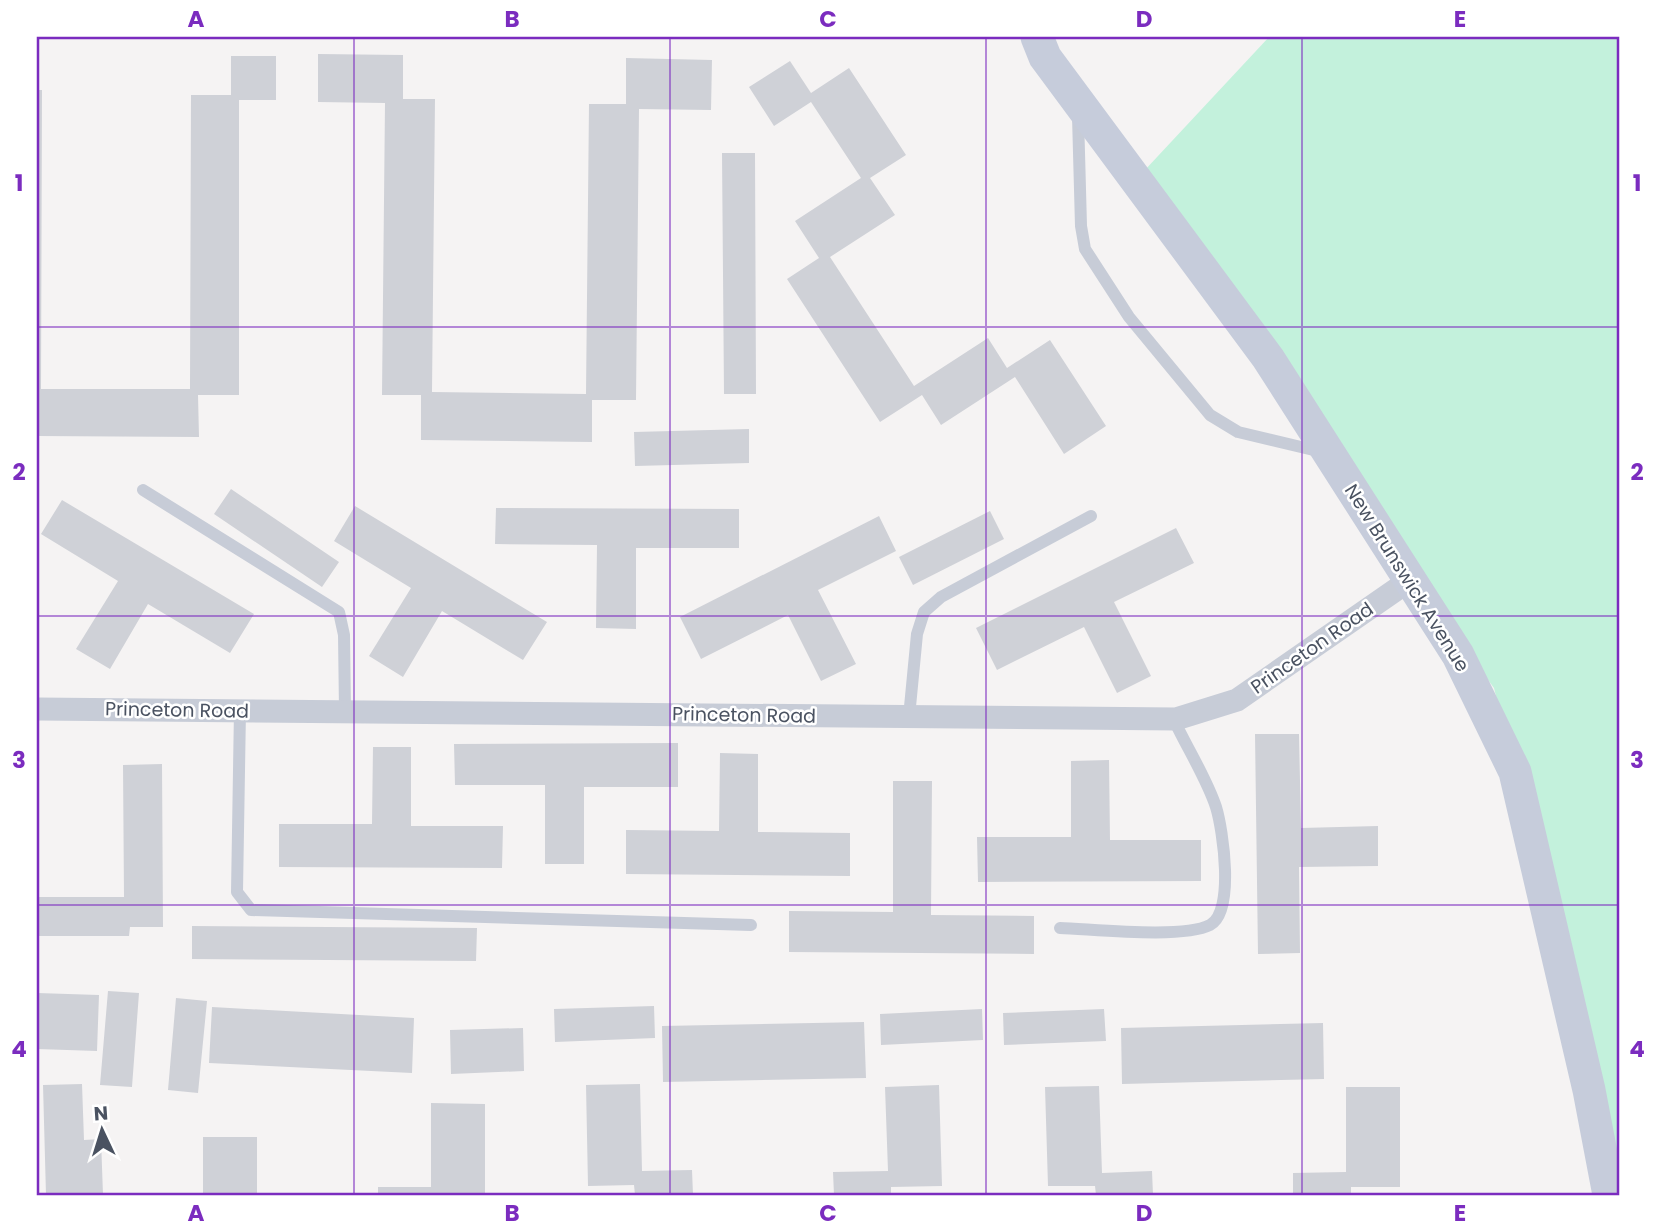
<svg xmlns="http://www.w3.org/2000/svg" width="1656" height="1232" font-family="Poppins,sans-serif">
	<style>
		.green { fill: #c3f1dc }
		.building { fill: #cfd1d7 }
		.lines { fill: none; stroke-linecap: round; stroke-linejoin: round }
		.lane { stroke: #c7ccd7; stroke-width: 12 }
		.street { stroke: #c7ccd7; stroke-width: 23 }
		.secondary { stroke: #c6ccdb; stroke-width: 33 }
		.grid { fill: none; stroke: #7b2cbf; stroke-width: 2; stroke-opacity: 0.55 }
		.labels { text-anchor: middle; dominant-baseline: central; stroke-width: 5; stroke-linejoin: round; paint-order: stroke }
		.street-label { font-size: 19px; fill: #4a5261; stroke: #fff }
		.neatline { fill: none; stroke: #7b2cbf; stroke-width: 2.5 }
		.grid-label { font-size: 23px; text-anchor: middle; font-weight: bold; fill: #7b2cbf }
	</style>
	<rect width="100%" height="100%" fill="#f5f3f3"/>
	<path class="green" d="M1269 37H1619V1195L1494 688 1130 186Z"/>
	<path class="building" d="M318 54 403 55V99H435L432 392 586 394 589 104H626V58L712 60 711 110 639 109 636 400H592V442L421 440V395H382L385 103 318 102Z
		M231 56H276V100H239V395H198L199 437 37 436V90H42L41 389H190L191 95H231Z
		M790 61 811 93 849 68 906 155 870 178 895 215 830 257 914 386 988 338 1007 368 1050 340 1106 426 1064 454 1015 377 941 425 922 395 880 422 787 279 819 258 795 221 861 178 811 102 774 126 749 87Z
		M722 153H755L756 394H724Z
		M749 429V463L635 466 634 432Z
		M231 489 339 562 322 587 214 514Z
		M62 500 254 614 230 653 148 604 110 669 76 649 118 581 41 534Z
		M355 506 547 622 523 660 442 611 403 677 369 656 411 588 334 541Z
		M496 508 739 509V548H636V629L596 628 597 545 495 544Z
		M990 511 1004 539 913 585 899 557Z
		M879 516 896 551 818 590 856 664 821 681 788 615 701 659 680 617Z
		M1176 528 1194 563 1114 602 1151 676 1117 693 1084 627 997 670 976 628Z
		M1255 734H1299L1301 828 1378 826V866L1299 867 1300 953 1258 954Z
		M678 743V787H584V864H545V785H455L454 744Z
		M373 747H411V826H503L502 868 279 867V824H372Z
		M720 753 758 754V832L850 833V876L626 874V830L719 831Z
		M1109 760 1110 840H1201V881L978 882 977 837H1071V761Z
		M162 764 163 927H130L129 936H37V897H124L123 765Z
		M893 781H932L931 915 1034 916V954L789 952V911L893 912Z
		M192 926 477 928 476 961 192 959Z
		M108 991 139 993 132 1087 100 1085Z
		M37 993 99 995 97 1051 37 1049Z
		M176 998 207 1001 198 1093 168 1090Z
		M654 1006 655 1038 555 1042 554 1009Z
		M212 1007 414 1018 412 1073 209 1063Z
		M982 1009 983 1040 881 1045 880 1014Z
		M1104 1009 1106 1041 1004 1045 1003 1013Z
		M864 1022 866 1078 663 1082 662 1026Z
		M1323 1023 1324 1079 1122 1084 1121 1028Z
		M523 1028 524 1071 451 1074 450 1030Z
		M82 1084 84 1140 101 1139 103 1195H46L43 1085Z
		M640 1084 642 1171 692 1170 693 1195H635L634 1185 588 1186 586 1085Z
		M939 1085 942 1186 891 1187V1195H834L833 1172 888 1171 885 1087Z
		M1099 1086 1102 1173 1152 1171 1153 1195H1096L1095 1186H1048L1045 1087Z
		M1346 1087H1400V1187H1351V1195H1293V1173L1346 1172Z
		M431 1103 485 1104V1195H378V1187H431Z
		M203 1137H257V1195H203Z"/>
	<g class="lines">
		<path class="lane" d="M1078 116 1081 226 1085 249 1129 317 1210 415 1238 432 1322 452
			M143 490 339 612 344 635 345 711
			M240 710 237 892 251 910 751 925
			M909 717 917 634 924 612 941 597 1091 516
			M1060 928C1093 929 1183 939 1210 925 1235 912 1223 830 1216 807 1206 777 1187 748 1174 720"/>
		<path class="street" d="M37 709 1176 719 1237 700 1410 580"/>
		<path class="secondary" d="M1037 37 1045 57 1268 358 1458 655 1515 772 1589 1090 1609 1195"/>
	</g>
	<path class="grid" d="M354 37V1195M670 37V1195M986 37V1195M1302 37V1195M37 327H1619M37 616H1619M37 905H1619"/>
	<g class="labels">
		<g class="street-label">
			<text transform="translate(1407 578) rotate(58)">New Brunswick Avenue</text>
			<text transform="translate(1312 648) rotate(-35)">Princeton Road</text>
			<text transform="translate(177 710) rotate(1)">Princeton Road</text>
			<text transform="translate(744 715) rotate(1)">Princeton Road</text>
		</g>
	</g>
	<rect width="1656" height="1232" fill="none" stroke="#ffffff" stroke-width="77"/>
	<g transform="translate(102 1130) rotate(356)" stroke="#ffffff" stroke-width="5" paint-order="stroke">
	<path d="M0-5L12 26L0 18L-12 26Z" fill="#4a5261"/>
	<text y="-10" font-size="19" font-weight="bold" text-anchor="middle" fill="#4a5261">N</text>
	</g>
	<rect x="38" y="38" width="1580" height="1156" class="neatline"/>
	<g class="grid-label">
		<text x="196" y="27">A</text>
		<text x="512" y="27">B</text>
		<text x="828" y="27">C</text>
		<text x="1144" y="27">D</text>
		<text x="1460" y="27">E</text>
		<text x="19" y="191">1</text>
		<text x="1637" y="191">1</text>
		<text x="19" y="480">2</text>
		<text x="1637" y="480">2</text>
		<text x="19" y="768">3</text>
		<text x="1637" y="768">3</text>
		<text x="19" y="1057">4</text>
		<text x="1637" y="1057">4</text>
		<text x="196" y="1221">A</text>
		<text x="512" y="1221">B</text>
		<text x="828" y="1221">C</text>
		<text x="1144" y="1221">D</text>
		<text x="1460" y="1221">E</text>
	</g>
</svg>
